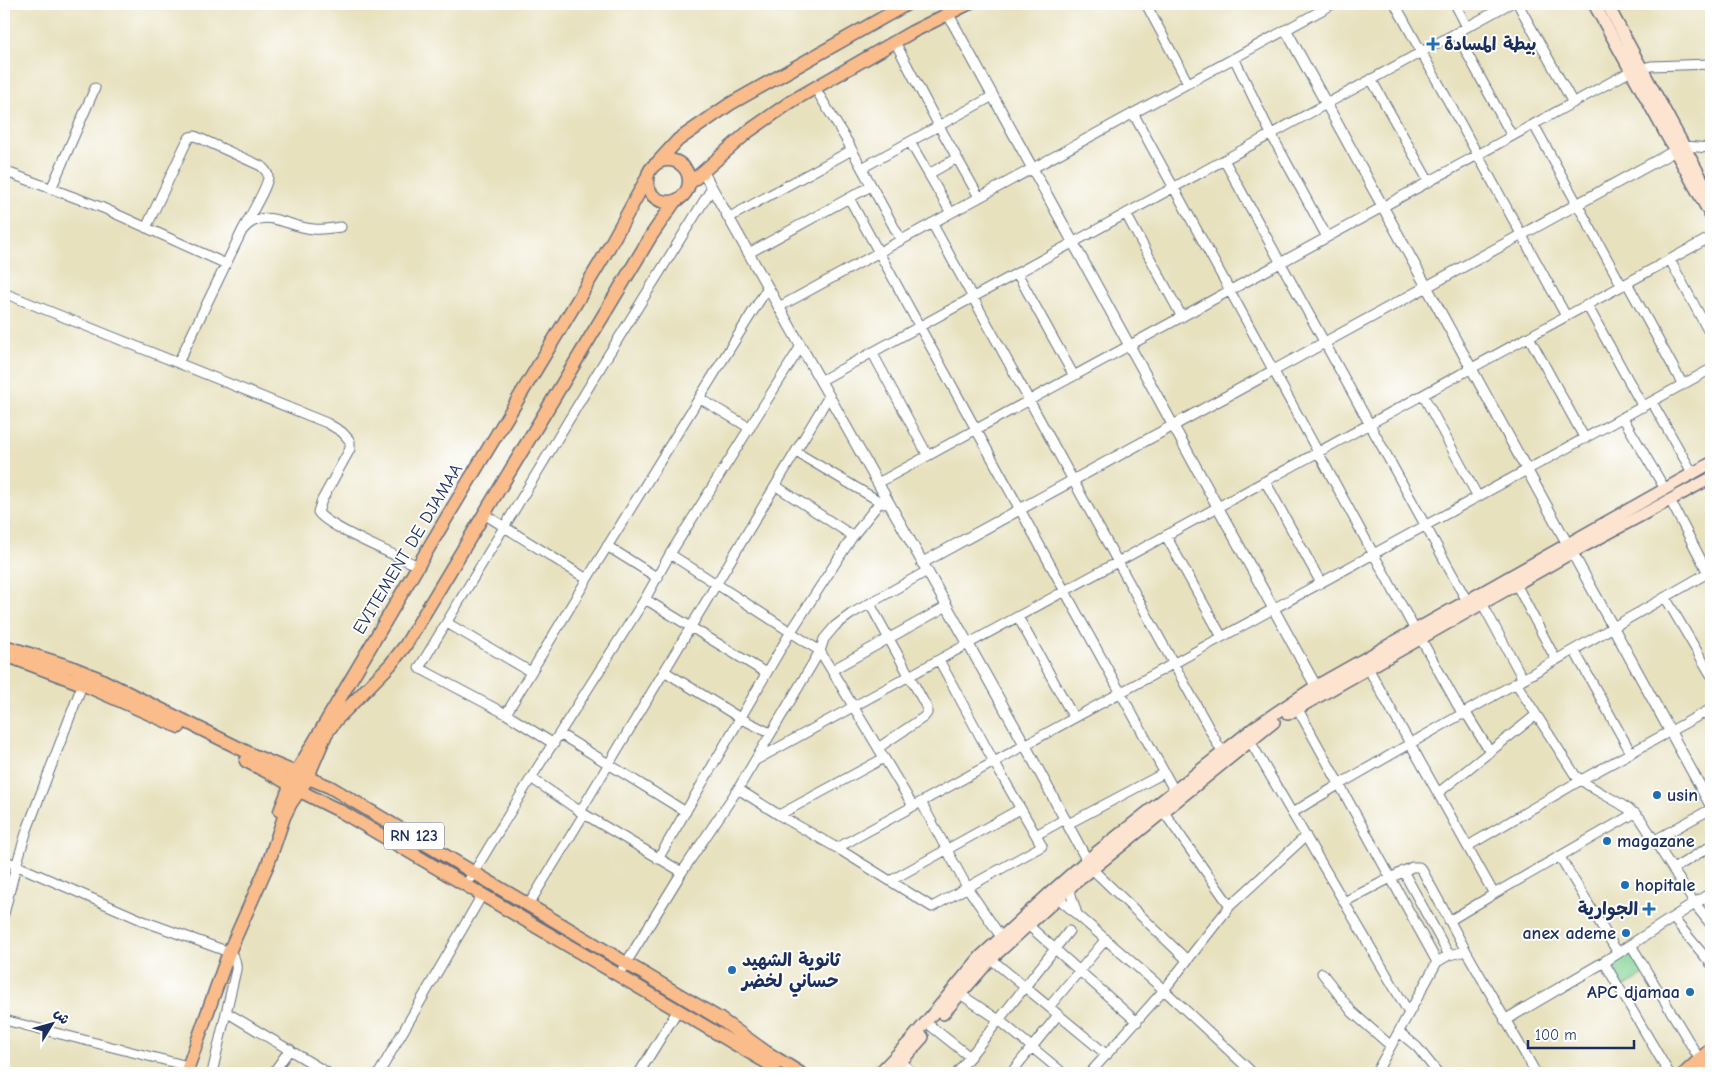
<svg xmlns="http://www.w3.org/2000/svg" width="1715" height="1077" font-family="'Comic Neue','Playpen Sans Arabic',sans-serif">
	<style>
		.green { fill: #80d293; stroke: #4e8078 }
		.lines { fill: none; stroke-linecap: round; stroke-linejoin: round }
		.minor-casing { stroke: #626d80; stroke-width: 11 }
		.tertiary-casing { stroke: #626d80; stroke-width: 12 }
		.secondary-casing { stroke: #626d80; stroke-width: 14 }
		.primary-casing { stroke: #626d80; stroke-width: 15 }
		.minor { stroke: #fff; stroke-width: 9 }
		.tertiary { stroke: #fff; stroke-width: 10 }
		.secondary { stroke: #fde4d0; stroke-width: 11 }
		.primary { stroke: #f9bc8a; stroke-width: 12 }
		.poi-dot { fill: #1f6fb2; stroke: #fff; stroke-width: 2 }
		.labels { text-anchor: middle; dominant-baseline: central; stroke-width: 4; stroke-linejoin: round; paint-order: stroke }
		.shield { fill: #fff; stroke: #5f6d8e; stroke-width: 1 }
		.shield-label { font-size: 16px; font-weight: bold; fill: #1b2f5e }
		.poi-label { font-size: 18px; font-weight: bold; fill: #1b2f5e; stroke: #fff; text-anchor: start }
		.street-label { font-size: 18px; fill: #1b2f5e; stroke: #fff }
	</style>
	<rect width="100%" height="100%" fill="#fff"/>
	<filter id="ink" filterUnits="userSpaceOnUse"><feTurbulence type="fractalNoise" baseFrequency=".02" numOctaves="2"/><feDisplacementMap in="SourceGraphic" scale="10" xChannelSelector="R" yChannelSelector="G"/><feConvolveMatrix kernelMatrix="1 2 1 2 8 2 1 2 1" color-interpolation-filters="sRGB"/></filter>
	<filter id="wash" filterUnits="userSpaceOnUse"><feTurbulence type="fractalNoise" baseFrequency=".0096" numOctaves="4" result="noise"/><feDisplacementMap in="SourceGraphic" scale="20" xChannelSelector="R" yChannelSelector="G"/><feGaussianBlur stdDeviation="1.12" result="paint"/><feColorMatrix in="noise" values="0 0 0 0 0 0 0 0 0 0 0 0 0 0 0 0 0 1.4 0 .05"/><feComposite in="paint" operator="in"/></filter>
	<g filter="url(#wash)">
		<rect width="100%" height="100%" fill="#e7e1be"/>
		<path class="green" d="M1630 946 1648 973 1620 989 1605 962Z"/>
	</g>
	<g filter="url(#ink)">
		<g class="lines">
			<defs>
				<path id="minor" d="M1146 4 1188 83
					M1395 4 1566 316
					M1455 4 1467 27
					M1518 4 1573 103
					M1456 33 1512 136
					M895 42 939 126 979 197
					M1234 58 1271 134 1327 237
					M1371 79 1429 182
					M815 88 847 141 901 240
					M1133 113 1415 630
					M1534 125 1622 286
					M910 142 951 213
					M1684 146 1711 148
					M1224 160 1467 601
					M862 168 993 96
					M4 171 103 208 226 264
					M929 174 957 158
					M51 189 95 88
					M849 198 1174 790
					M1126 214 1182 317
					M728 218 852 150
					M932 223 1222 752
					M146 228 187 141 190 137 195 136 261 166C264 169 268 172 268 176 269 185 247 221 242 231
					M749 253 871 186
					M1670 260 1711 336
					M1017 273 1074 376
					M1627 283 1683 385
					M4 293 327 423 342 432 350 441V449L322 500 318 512C327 527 398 556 418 566
					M1587 305 1643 407
					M779 307 1333 4
					M1529 337 1585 439
					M872 352 928 456
					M178 363 242 231C264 204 287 228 314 229 323 230 332 228 341 227
					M820 381 1509 4
					M1423 395 1478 497
					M699 398 750 428
					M1652 402 1693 474
					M1623 418 1665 489
					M796 452 884 504
					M1265 481 1321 583
					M878 483 1631 71 1651 66 1711 64
					M776 486 853 536
					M1670 500 1708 573
					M484 514 587 579
					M1166 536 1222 637
					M607 546 658 578
					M1516 584 1556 660
					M1665 597 1711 675
					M645 599 766 673
					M1482 603 1523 679
					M870 604 927 708V713L924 717 878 748
					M1018 617 1074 718
					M447 623 531 672
					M1421 639 1463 715
					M1574 650 1631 753
					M1368 668 1494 894 1635 813
					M832 670 947 606
					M664 671 740 718 770 733
					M1516 683 1575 775C1594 793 1621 800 1640 818L1695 904
					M1295 704 1437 962
					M1466 713 1490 752
					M506 714 587 579 768 287
					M560 734 686 812
					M1247 736 1409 1013
					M554 744 506 714 419 668 602 365 712 188
					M756 760 1711 237
					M531 778 584 814 682 872
					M738 789 779 815 837 848 932 907 1042 846 994 762 939 660
					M1438 793 1536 715
					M921 802 967 887 1001 937
					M913 806 820 651 824 639 835 626 851 614 927 571
					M1163 811 1230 906
					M580 812 829 396
					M1292 813 1340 784 1711 571
					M779 815 884 758
					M1068 824 1164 773
					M1036 835 1065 819
					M1655 840 1711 809
					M1468 846 1581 780 1711 709
					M837 848 1711 369
					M1560 857 1618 953
					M658 859 790 633 853 536 880 502
					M4 860 146 922 229 952C235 957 237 963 236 970L212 1073
					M1092 869 1187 960
					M1673 869 1711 846
					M1403 871 1449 955
					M890 881 1020 809
					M466 885 531 778 645 599 670 554 801 346
					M1069 888 1077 914
					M1058 898 1164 990 1253 1073
					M1344 902 1412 867H1419L1422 870 1466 951 1536 1073
					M529 904 584 814
					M4 914 16 866 27 830 84 680
					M1673 918 1711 964
					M1449 921 1494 894
					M1028 925 1137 1022
					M1631 945 1700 1060
					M991 959 1107 1055
					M1604 962 1669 1073
					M623 968 682 872 738 789 820 651 670 554
					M1322 973 1352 1012 1391 1046
					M960 994 999 1020 1063 1073
					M1049 1007 1106 939
					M226 1012 328 1073
					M4 1020 188 1066
					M932 1027 970 1057
					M1399 1032 1417 1047 1438 1073
					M901 1063 914 1073
					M273 1073 290 1049
					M379 1073 482 895
					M639 1073 678 1010
					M957 1073 1069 931
					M1011 1073 1058 1015
					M1090 1073 1164 990 1230 906 1306 836
					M1376 1073 1437 962 1449 955 1466 951"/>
				<path id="tertiary" d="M948 14 1319 692
					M1286 30 1711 806
					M703 172 1025 745 1090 866
					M922 563 1680 148
					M1695 904 1711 924
					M1505 1020 1604 962 1711 893"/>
				<path id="secondary" d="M1594 4 1711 216
					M1607 4 1711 196
					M1288 714 1573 552 1711 478
					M943 1014 991 959 1069 888 1274 722
					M879 1073 911 1040 981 956 1052 891 1087 860 1256 726 1316 686 1711 463
					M891 1073 923 1037"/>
				<path id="primary" d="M647 181a21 21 0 1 1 42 0a21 21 0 1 1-42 0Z
					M657 163 678 140 730 104 907 4
					M689 184 749 131 792 101 912 32 968 4
					M4 646 71 667 98 678 255 756 330 787 720 1019 766 1052 800 1073
					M13 658 82 684 179 727
					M246 761 277 777 306 794 342 812 774 1067
					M280 811 294 776 438 532 603 258 647 178
					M186 1073 229 952 268 864 284 817 291 803 306 781 326 734 336 720 390 665 405 646 651 236 675 201
					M1685 1073 1711 1049
					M1698 1073 1711 1062"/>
			</defs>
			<use href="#minor" class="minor-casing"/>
			<use href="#tertiary" class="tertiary-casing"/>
			<use href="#secondary" class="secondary-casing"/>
			<use href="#primary" class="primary-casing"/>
			<use href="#minor" class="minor"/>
			<use href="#tertiary" class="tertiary"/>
			<use href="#secondary" class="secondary"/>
			<use href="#primary" class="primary"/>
		</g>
	</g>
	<g class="poi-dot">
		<path d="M1430.5 36.5h5v5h5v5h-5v5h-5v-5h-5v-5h5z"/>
		<circle cx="1657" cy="795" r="5"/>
		<circle cx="1607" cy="841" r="5"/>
		<circle cx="1625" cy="885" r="5"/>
		<path d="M1646.5 901.5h5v5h5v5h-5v5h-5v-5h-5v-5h5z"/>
		<circle cx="1626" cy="933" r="5"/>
		<circle cx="732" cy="970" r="5"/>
		<circle cx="1690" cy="992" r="5"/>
	</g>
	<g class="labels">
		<rect class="shield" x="384" y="822.5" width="60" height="27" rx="4"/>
		<g class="shield-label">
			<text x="414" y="836">RN 123</text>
		</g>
		<g class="poi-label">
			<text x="1444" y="44">بيطة المسادة</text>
			<text x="1667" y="795">usin</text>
			<text x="1617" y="841">magazane</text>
			<text x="1635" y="885">hopitale</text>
			<text x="1638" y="909" text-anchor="end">الجوارية</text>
			<text x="1616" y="933" text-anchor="end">anex ademe</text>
			<text x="742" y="960">ثانوية الشهيد<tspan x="742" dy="21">حساني لخضر</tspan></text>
			<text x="1680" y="992" text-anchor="end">APC djamaa</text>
		</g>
		<g class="street-label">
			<text transform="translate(408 549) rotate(-59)">EVITEMENT DE DJAMAA</text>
		</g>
	</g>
	<rect width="1715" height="1077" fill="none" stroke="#fff" stroke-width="20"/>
	<g transform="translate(52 1024) rotate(53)" stroke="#ffffff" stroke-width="4" paint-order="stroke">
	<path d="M0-4L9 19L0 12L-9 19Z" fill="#1b2f5e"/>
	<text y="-8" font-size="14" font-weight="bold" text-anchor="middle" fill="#1b2f5e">ش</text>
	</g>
	<path d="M1528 1040v8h106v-8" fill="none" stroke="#1b2f5e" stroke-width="2.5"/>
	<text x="1535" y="1040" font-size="15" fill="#1b2f5e" stroke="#ffffff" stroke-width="4" paint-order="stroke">100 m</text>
</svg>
